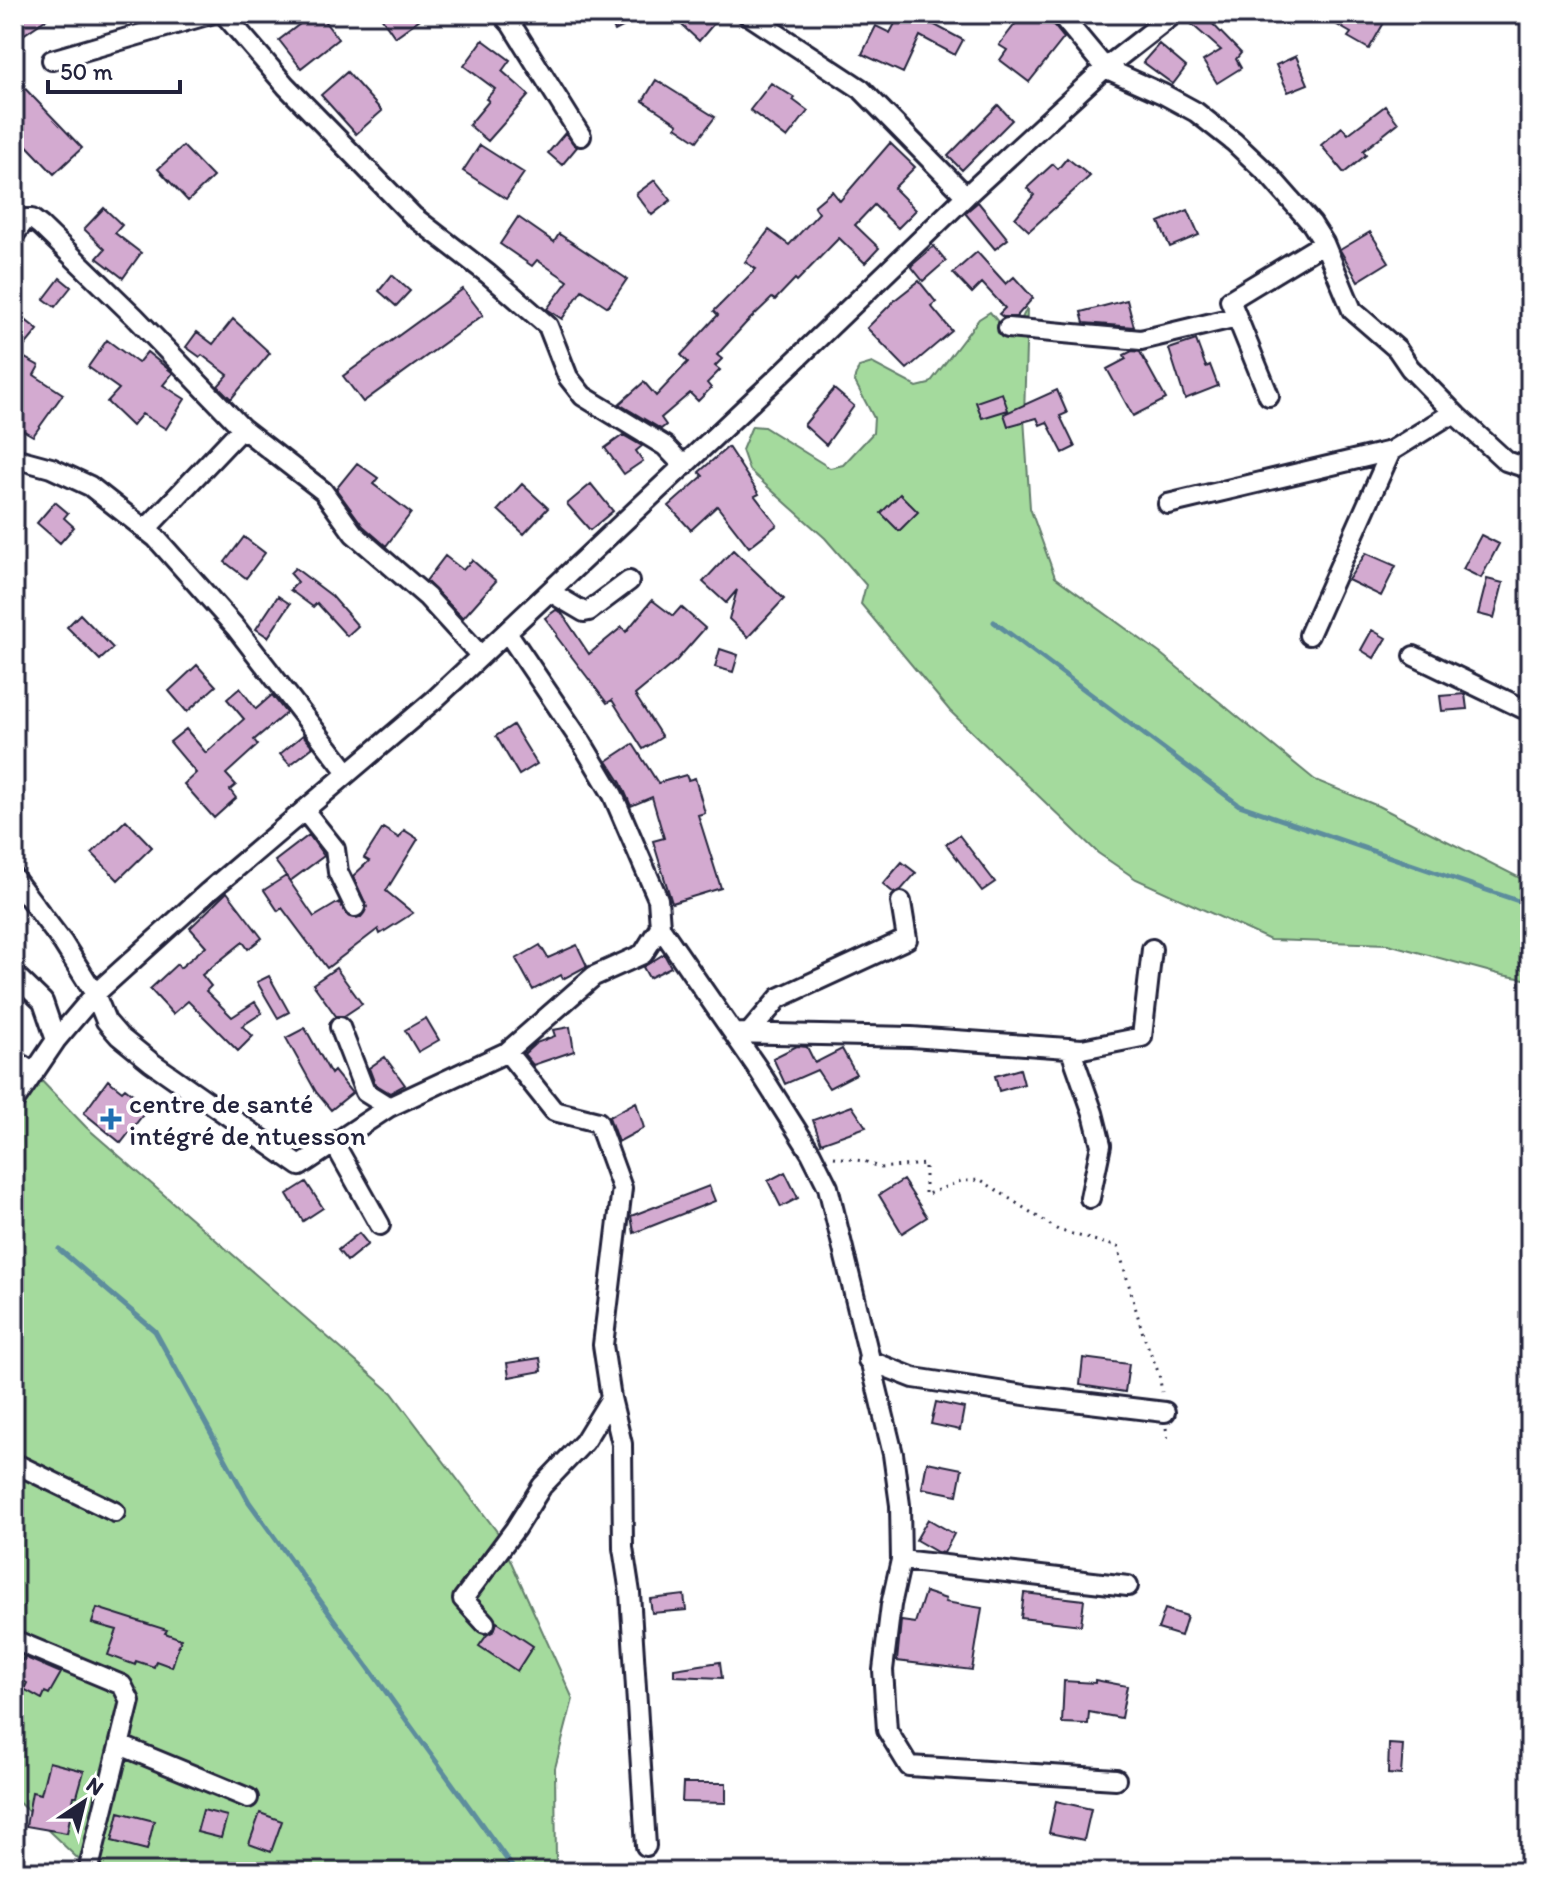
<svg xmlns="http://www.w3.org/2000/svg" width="1544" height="1886" font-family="Itim,sans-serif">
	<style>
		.green { fill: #a4da9d; stroke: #637e6c; stroke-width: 2 }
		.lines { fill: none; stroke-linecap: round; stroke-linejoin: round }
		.stream { stroke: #5d8d9d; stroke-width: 5 }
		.building { fill: #d3aad0; stroke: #22223b; stroke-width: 2 }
		.minor-casing { stroke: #22223b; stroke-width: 24 }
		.path { stroke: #22223b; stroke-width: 3; stroke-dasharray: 2 6; stroke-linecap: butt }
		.minor { stroke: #fff; stroke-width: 18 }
		.poi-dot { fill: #1f6fb2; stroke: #fff; stroke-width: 3 }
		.labels { text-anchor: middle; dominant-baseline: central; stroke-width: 8; stroke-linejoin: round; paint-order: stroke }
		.poi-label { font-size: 28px; fill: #22223b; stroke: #fff; text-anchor: start }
	</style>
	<rect width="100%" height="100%" fill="#fff"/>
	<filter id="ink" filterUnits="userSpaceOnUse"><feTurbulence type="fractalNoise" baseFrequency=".0125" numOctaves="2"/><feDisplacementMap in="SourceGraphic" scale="16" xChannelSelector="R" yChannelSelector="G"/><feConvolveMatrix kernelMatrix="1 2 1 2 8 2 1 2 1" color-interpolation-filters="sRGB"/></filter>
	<g filter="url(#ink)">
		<path class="green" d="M1027 308 1024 418 1030 508 1055 577 1161 654 1315 780 1378 806 1530 883V980L1502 975 1388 944 1270 940 1136 879 1098 853 950 711 861 604 866 585 825 538 749 470 742 450 752 426 764 427 830 468 843 465 873 433 874 418 854 380 859 367 872 363 917 387 929 384 979 319 990 312 1003 328H1017Z
			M34 1073 86 1127 392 1393 498 1533 573 1699 555 1768 556 1865 559 1872H92L14 1798V1102Z"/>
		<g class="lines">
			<path class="stream" d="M994 622 1239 805 1530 905
				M59 1249 155 1331 249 1502 516 1872"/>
		</g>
		<path class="building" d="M14 14H54L23 35 14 21Z
			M313 14H319L338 39 301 68 279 40Z
			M379 14H427L395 37Z
			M605 14H648L615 31Z
			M670 14H722L699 41Z
			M900 14H914L963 40 955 55 920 36 903 73 862 54 876 26 890 33Z
			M1023 14H1048L1051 22 1064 38 1029 82 1000 60 1007 50 999 45Z
			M1195 14H1203L1241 53 1236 59 1241 68 1217 83 1203 61 1221 50 1188 21Z
			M1318 14H1389L1369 49 1348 37 1351 33Z
			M483 40 510 60 502 71 529 95 488 141 469 125 489 101 486 99 495 89 464 66Z
			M1159 44 1186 67 1173 84 1143 62Z
			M1296 56 1308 84 1288 92 1276 65Z
			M347 72 382 111 356 134 321 95Z
			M14 77 82 148 54 174 14 132Z
			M656 80 715 117 697 141 676 127 678 124 643 101Z
			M771 83 795 98 793 100 808 111 787 138 750 110Z
			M998 105 1012 120 962 170 948 156Z
			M1385 106 1398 123 1363 151 1366 155 1344 173 1321 145 1342 127 1348 134Z
			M565 133 577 147 562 165 548 153Z
			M890 143 915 167 894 188 916 210 898 228 874 205 855 225 879 248 865 263 839 238 797 281 795 279 775 300 772 298 746 323 717 355 722 359 715 366 720 370 707 383 711 388 698 401 690 393 661 418 666 425 661 429 619 404 644 382 656 396 688 362 681 355 718 315 714 311 756 269 745 262 769 230 789 245 819 213 814 206 832 191 840 201Z
			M480 145 524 173 506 199 463 171Z
			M183 146 213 177 188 201 158 169Z
			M1067 158 1090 176 1029 231 1015 218 1034 195 1027 188 1053 164 1058 169Z
			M655 180 671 200 652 215 636 194Z
			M978 202 1008 239 995 249 965 213Z
			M104 208 122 225 115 233 141 253 123 278 97 258 105 249 84 229Z
			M1188 210 1199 235 1170 247 1159 222Z
			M518 217 554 242 559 234 627 279 608 307 582 290 562 319 547 309 568 281 537 260 532 266 500 244Z
			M1370 232 1389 262 1358 281 1340 250Z
			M934 246 946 261 923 281 911 266Z
			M977 252 1006 284 1014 277 1033 298 1016 317H1003L999 314 1005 308 982 283 972 293 953 273Z
			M392 275 410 291 396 306 379 291Z
			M60 278 71 287 55 307 44 299Z
			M919 281 936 302 931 306 952 331 907 369 867 328 896 299Z
			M463 289 483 315 363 402 343 376Z
			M1127 300 1134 327 1084 323 1081 312Z
			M14 311 38 330 18 354 39 366 34 375 63 394 33 436 14 425Z
			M233 319 270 353 231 399 218 386 228 375 202 355 200 357 186 347 197 332 213 344Z
			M107 340 138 363 147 352 173 373 163 385 185 399 166 429 142 414 132 426 107 402 119 389 88 367Z
			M1196 340 1206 367 1210 365 1218 386 1185 399 1169 349Z
			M1132 351 1140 352 1166 399 1133 416 1107 369 1126 359 1124 355Z
			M834 389 854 406 826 445 804 425Z
			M1057 390 1067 413 1060 416 1075 447 1063 453 1047 422 1040 425 1037 418 1008 426 1004 414Z
			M1002 393 1008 410 982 418 976 402Z
			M623 435 642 446 636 451 643 461 624 474 605 448Z
			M728 447 759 494 755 496 777 525 749 547 717 506 691 530 669 506 703 476 699 472Z
			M357 463 378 478 373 484 411 513 386 546 363 526 336 489Z
			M522 484 548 508 524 534 498 510Z
			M591 484 613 511 590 530 567 504Z
			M900 494 918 512 899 531 881 513Z
			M55 502 68 513 64 518 74 527 60 543 37 523Z
			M1481 535 1499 544 1481 578 1463 569Z
			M244 537 265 553 246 578 225 562Z
			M733 550 784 599 748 637 729 619 737 590 726 603 703 582Z
			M1366 553 1396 566 1381 596 1348 580Z
			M445 556 463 570 472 560 496 581 463 618 426 581Z
			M295 568 332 596 358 626 347 636 317 603 313 607 290 590 298 582 290 573Z
			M1487 579 1503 583 1494 618 1478 614Z
			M278 596 290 604 268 637 256 629Z
			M652 600 673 616 681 607 705 628 676 661 635 695 662 737 643 749 612 700 607 703 556 636 557 634 545 618 556 610 561 612 589 654 622 627 626 632Z
			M80 614 113 648 100 660 67 627Z
			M1372 630 1386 638 1374 658 1361 650Z
			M720 649 738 655 733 672 715 667Z
			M197 665 216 686 187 712 169 691Z
			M240 688 256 709 272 695 286 713 254 740 258 745 226 774 236 785 230 790 236 798 214 818 184 784 196 773 170 742 186 729 206 753 244 719 227 699Z
			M1465 694 1467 709 1442 711 1440 696Z
			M513 725 537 764 519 775 496 736Z
			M303 735 313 747 290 765 280 754Z
			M633 744 658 783 686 775 688 780 695 778 705 813 698 815 721 888 672 903 653 841 664 838 652 797 631 806 621 783 607 761Z
			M126 820 152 847 118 880 92 853Z
			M383 828 399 838 404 830 418 839 386 891 413 913 380 934 378 929 327 968 282 908 278 911 264 890 286 876 314 917 339 902 348 916 361 917 367 907 353 876 369 861 364 858Z
			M309 835 324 856 290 881 275 861Z
			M959 835 995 882 982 891 946 844Z
			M902 862 916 873 901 890 894 893 883 884Z
			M227 892 262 938 248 949 243 942 202 975 211 986 206 991 232 1017 255 1002 262 1013 242 1026 253 1036 238 1051 188 1001 173 1014 150 989 177 964 180 968 206 946 190 928Z
			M540 945 548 958 577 945 587 966 563 979 561 975 533 990 516 959Z
			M664 954 671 967 649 978 643 967Z
			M336 968 362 1004 344 1016H336L313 984Z
			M269 976 289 1012 278 1018 257 982Z
			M426 1018 439 1040 418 1052 405 1030Z
			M570 1027 574 1051 533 1065 524 1054 536 1043 555 1036 553 1030Z
			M305 1028 331 1074 334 1071 352 1093 331 1110 316 1092 286 1038Z
			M797 1046 807 1047 815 1063 842 1049 856 1074 829 1088 817 1070 785 1084 773 1058Z
			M385 1057 405 1085 390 1093 375 1084 369 1068Z
			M1020 1069 1024 1084 999 1091 995 1076Z
			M108 1080 122 1091 125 1088 149 1107 121 1143 84 1113Z
			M636 1102 644 1128 618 1142 609 1117Z
			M852 1106 866 1127 821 1143 813 1120Z
			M785 1172 798 1198 781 1207 768 1181Z
			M903 1180 927 1217 902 1233 879 1195Z
			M306 1182 323 1208 303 1221 287 1194Z
			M709 1186 715 1201 634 1233 631 1216Z
			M359 1233 368 1244 347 1261 338 1250Z
			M540 1358 542 1371 509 1377 507 1363Z
			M1083 1358 1129 1364 1125 1392 1080 1385Z
			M936 1402 964 1408 960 1430 931 1424Z
			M927 1462 962 1469 957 1495 922 1488Z
			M928 1519 954 1534 944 1553 937 1552 916 1540Z
			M925 1592 946 1599 945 1602 982 1608 972 1670 897 1661 901 1621 915 1623Z
			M1024 1593 1084 1600 1081 1625 1021 1618Z
			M684 1595 686 1610 652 1613 650 1599Z
			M97 1608 167 1630 165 1633 181 1639 172 1667 156 1661 154 1667 136 1661 135 1665 108 1655 117 1630 92 1623Z
			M1165 1609 1187 1616 1181 1636 1158 1629Z
			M497 1622 533 1646 517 1671 479 1646 487 1635 494 1631Z
			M24 1657 61 1673 49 1694 45 1692 42 1699 24 1689 27 1683 14 1675Z
			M720 1662 722 1678 674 1676V1669Z
			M1095 1680 1127 1686 1121 1718 1089 1712 1088 1724 1062 1723 1064 1681 1095 1683Z
			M1389 1744 1403 1745 1401 1775 1388 1774Z
			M49 1762 84 1771 77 1796H74L67 1833 26 1826 32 1792 41 1794Z
			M683 1783H726V1803L682 1802Z
			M1056 1801 1091 1809 1084 1840 1049 1833Z
			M203 1810 227 1816 221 1838 197 1832Z
			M119 1812 154 1821 147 1850 112 1841Z
			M260 1813 282 1821 271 1852 249 1844Z"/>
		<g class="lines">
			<defs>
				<path id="minor" d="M224 14 286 86 413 216 488 274 548 326 568 377 583 396 665 446 684 466
					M502 14 511 24 581 136
					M747 14 861 89 966 196
					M1060 14 1105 68 1163 94 1196 112 1234 142 1268 174 1312 224 1324 243 1352 310 1397 349 1410 368 1457 416 1506 461 1530 469
					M52 60 210 14
					M14 235 26 219H32L41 226 135 317 242 428 323 491 354 534 427 597 480 655
					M1008 328 1141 340 1237 317
					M1269 396 1230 300 1324 243
					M14 458 51 468 90 486 156 538 236 628 348 773
					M1168 504 1391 451 1446 417 1457 416
					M145 530 242 428
					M550 592 584 612 589 611 629 581
					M507 632 582 743 613 795 658 899 660 927 756 1066 811 1153 828 1187 893 1454 900 1505 901 1560 891 1605 883 1670 887 1730 909 1766 1116 1779
					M1309 635 1391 451
					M1414 656 1522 708H1530
					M304 810 335 849 338 872 355 907
					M14 878 63 943 95 994 106 1021 119 1036 151 1062 300 1166 389 1107 507 1052 594 976 643 954 660 927
					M14 974 43 1002 56 1040
					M340 1027 365 1092 389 1107
					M733 1033 911 1037 1082 1049 1142 1037 1152 949
					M749 1033 779 998 907 939 901 902
					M1070 1048 1093 1113 1101 1145 1090 1198
					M507 1052 554 1111 598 1122 622 1188 603 1345 611 1398 622 1444 623 1548 630 1593 646 1846
					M14 1060 34 1073
					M14 1102 56 1040 95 994 208 892 434 700 778 377 966 196 1105 68 1174 14
					M334 1143 380 1225
					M868 1360 914 1378 1031 1396 1165 1412
					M14 1463 115 1512
					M901 1560 1128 1586
					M485 1623 463 1599 515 1529 542 1486 584 1442 611 1398
					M14 1640 122 1685 130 1701 88 1872
					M120 1745 248 1798"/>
			</defs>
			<use href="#minor" class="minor-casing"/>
			<path class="path" d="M834 1157 864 1161 880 1168 925 1164V1195L961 1181 981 1180 1058 1230 1118 1247 1143 1334 1159 1374 1162 1392
				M1166 1428 1168 1441"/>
			<use href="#minor" class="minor"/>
		</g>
	</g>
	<path class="poi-dot" d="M107 1107h8v8h8v8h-8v8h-8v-8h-8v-8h8z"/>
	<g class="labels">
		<g class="poi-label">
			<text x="129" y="1103">centre de santé<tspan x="129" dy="32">intégré de ntuesson</tspan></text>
		</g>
	</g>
	<rect width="1544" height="1886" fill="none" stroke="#fff" stroke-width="48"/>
	<rect x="24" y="24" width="1496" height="1838" fill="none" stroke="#22223b" stroke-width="3" filter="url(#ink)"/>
	<g transform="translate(84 1802) rotate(35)" stroke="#ffffff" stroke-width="6" paint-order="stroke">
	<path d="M0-6L14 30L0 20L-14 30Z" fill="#22223b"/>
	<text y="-12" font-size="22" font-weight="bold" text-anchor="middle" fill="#22223b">N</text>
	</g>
	<path d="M48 80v12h132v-12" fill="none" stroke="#22223b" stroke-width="4"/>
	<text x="60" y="80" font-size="24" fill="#22223b" stroke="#ffffff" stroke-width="6" paint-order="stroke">50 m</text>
</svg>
